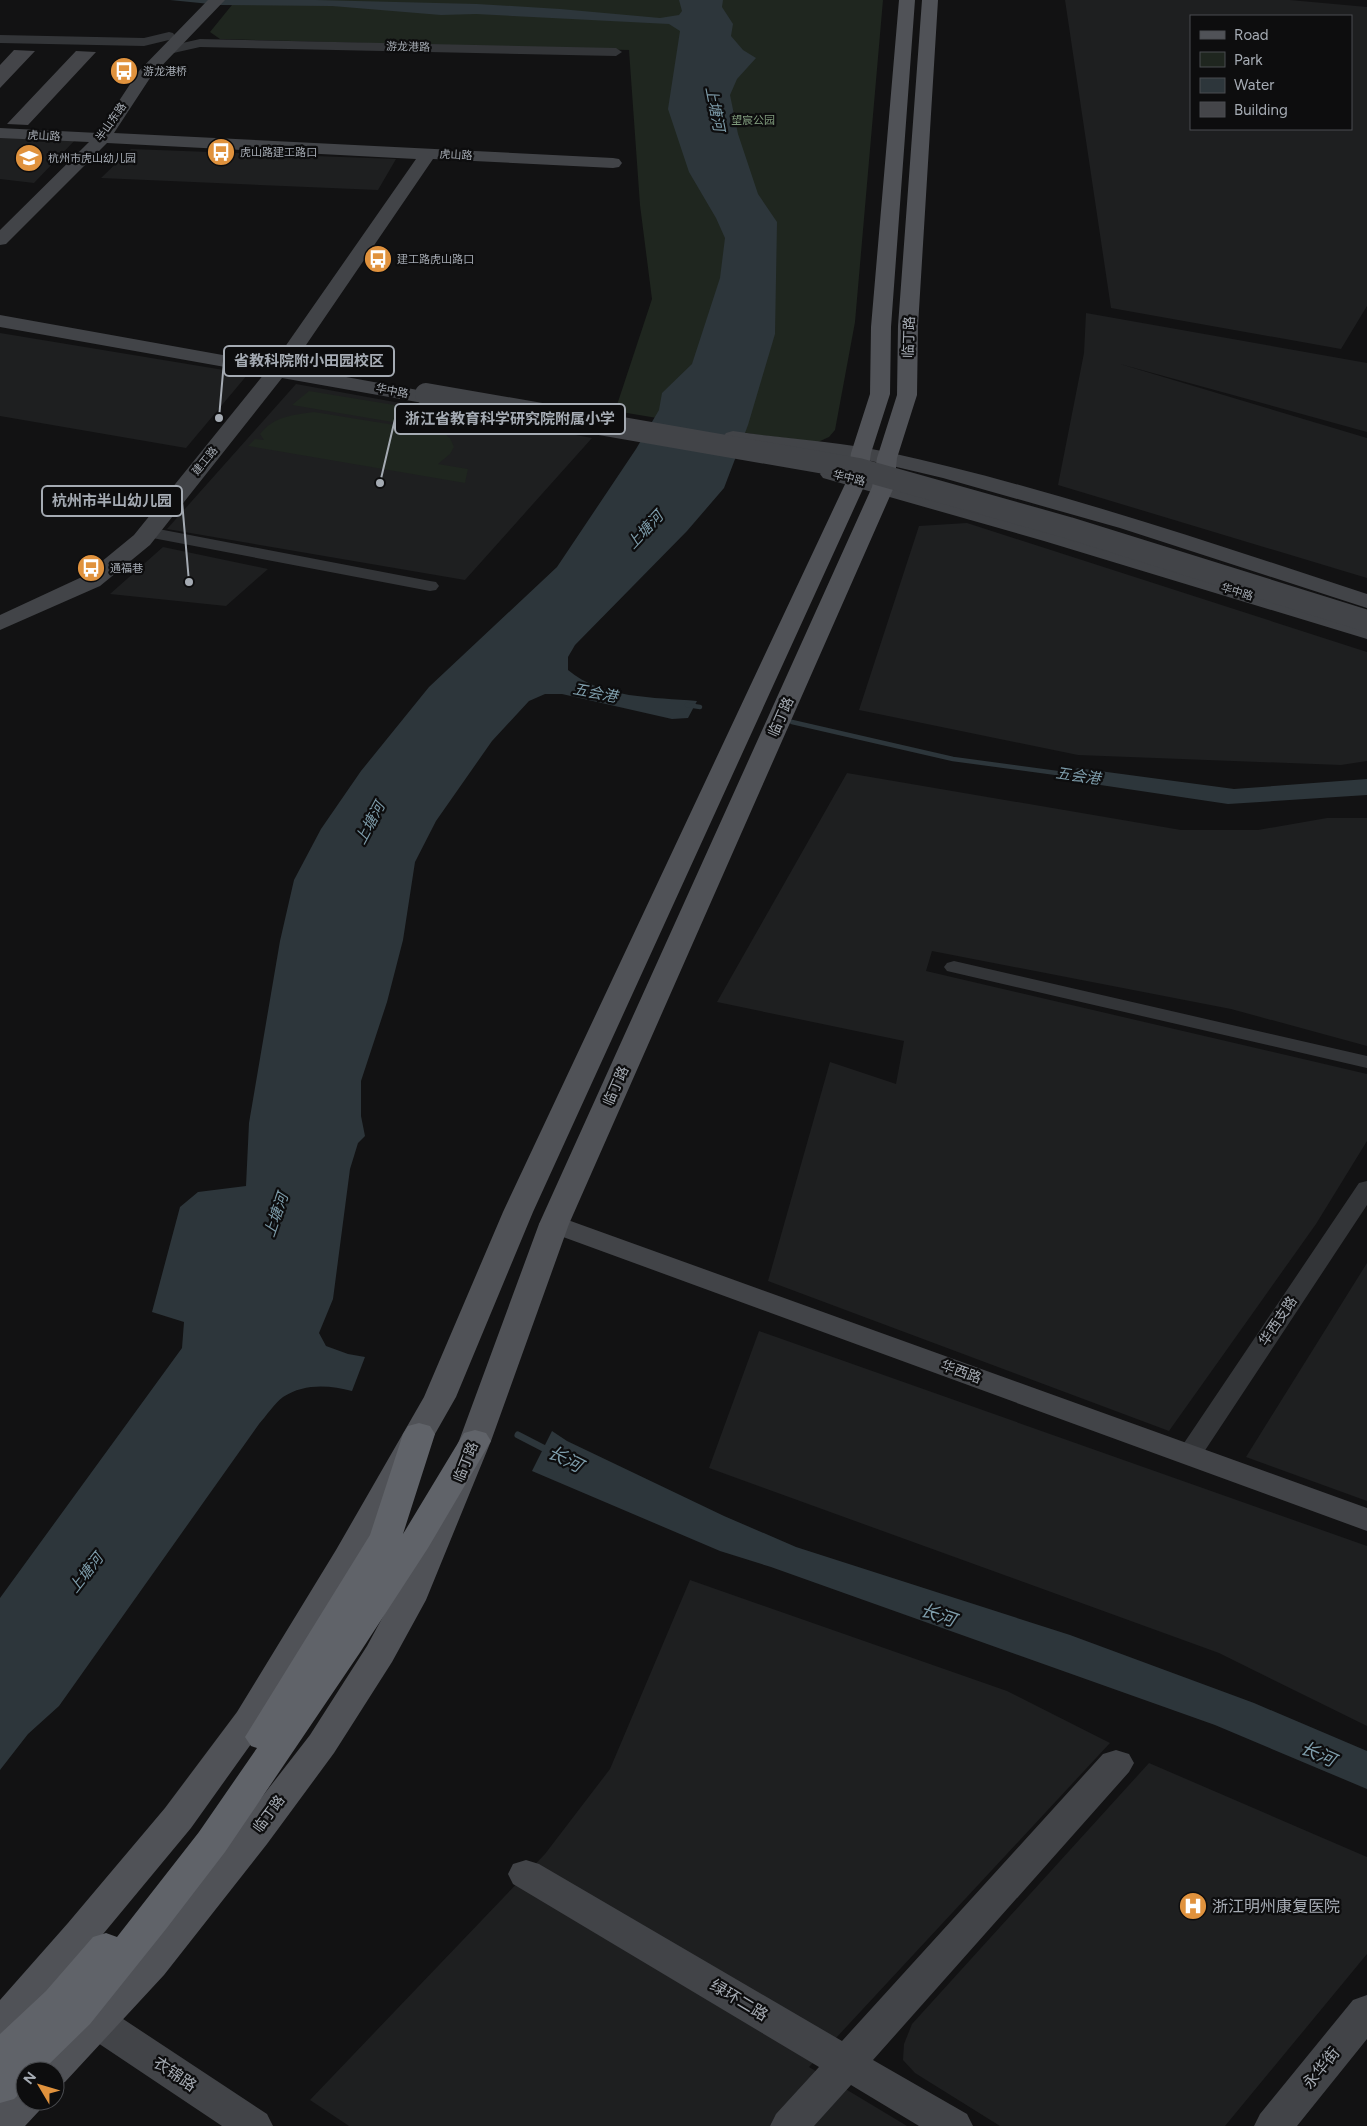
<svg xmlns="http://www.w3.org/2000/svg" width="1367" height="2126" font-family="Figtree,'Noto Sans SC',sans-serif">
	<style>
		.built { fill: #1e1f20; fill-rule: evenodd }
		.green { fill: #1f261f }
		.water { fill: #2d363b }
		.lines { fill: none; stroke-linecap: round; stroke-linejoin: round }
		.stream-far1 { stroke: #2d363b; stroke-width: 4.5 }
		.stream { stroke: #2d363b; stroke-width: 7 }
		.building { fill: #444549 }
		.street { fill: #333538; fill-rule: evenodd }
		.secondary { fill: #424448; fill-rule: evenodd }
		.primary { fill: #505257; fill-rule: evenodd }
		.highway { fill: #606369; fill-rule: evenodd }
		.secondary-bridge { stroke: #424448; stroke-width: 22 }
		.labels { text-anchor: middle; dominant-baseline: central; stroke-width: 4.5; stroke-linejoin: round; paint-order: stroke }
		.far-street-label { font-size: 11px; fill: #a5abb3; stroke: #0d0d0e }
		.far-poi-label { font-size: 11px; fill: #a5abb3; stroke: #0d0d0e; text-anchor: start }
		.far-park-label { font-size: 11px; fill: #809c7d; stroke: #0d0d0e }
		.street-label { font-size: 14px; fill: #a5abb3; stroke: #0d0d0e }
		.water-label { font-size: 15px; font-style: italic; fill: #7e9dab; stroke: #0d0d0e }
		.near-poi-label { font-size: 16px; fill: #a5abb3; stroke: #0d0d0e; text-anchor: start }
		.near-street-label { font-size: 16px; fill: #a5abb3; stroke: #0d0d0e }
		.near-water-label { font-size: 18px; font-style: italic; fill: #7e9dab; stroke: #0d0d0e }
		.leader { fill: none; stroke: #a5abb3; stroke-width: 2 }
		.callout-dot { fill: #a5abb3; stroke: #0d0d0e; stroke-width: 2 }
		.callout { fill: #0d0d0e; stroke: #a5abb3; stroke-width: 2 }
		.callout-label { font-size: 15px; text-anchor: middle; font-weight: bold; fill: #a5abb3 }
	</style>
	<rect width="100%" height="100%" fill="#121213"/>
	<path class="built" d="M1065 0H1290L1367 7V306L1341 349 1111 308ZM1191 16H1351V129H1191Z
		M0 133 77 138 34 183 0 179Z
		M131 149 396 159 378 190 101 178Z
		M1086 313 1367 363V432L1120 364 1367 438V578L1058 485 1084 353Z
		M0 333 248 374 186 448 0 416Z
		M296 384 592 438 465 580 167 529Z
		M967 523 1367 652V761L1341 765 1078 755 859 710 919 526Z
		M163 547 268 569 226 606 110 594Z
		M847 773 1181 830H1258L1327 818H1367V1046L1231 1009 932 951 926 971 1367 1074V1141L1316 1224 1169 1431 768 1281 830 1062 896 1084 904 1041 717 1002Z
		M1367 1263V1501L1246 1457Z
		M759 1331 1367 1546V1726L1219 1653 709 1468Z
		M690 1580 1007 1691 1110 1743 809 2067 907 2126H349L310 2100 545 1854 610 1769Z
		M1149 1763 1367 1857V1954L1225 2126H1000L915 2073 903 2060 904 2044 912 2024Z"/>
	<path class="green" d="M236 0H883L855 322 835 430 829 437 818 442 759 435 615 411 652 299 640 205 629 50 220 39 210 32Z
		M309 391 431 411 416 426 292 405Z
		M314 412 444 433 450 438 454 447 450 454 438 464 468 469 465 483 248 446 255 439 264 440 260 434C274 416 293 415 314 412Z"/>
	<path class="water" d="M170 0H316L477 4 560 9 660 18 679 15 682 11 679 0H723L722 7 733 24 731 36 743 50 756 58 737 79 730 95 738 134 758 194 777 222 775 334 748 425 724 488 687 531 575 645 568 657V670C602 699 654 697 697 701L688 718 672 719 562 694H545L529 701 492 741 436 821 415 862 403 940 387 1002 361 1081V1116L365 1136 358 1143 350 1169 333 1299 319 1333 326 1346 348 1354 365 1357 352 1391C330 1385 304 1383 283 1397 274 1404 266 1416 259 1424L59 1706 28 1734 0 1770V1598L182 1348 184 1322 152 1312 180 1207 198 1192 246 1186 249 1123 280 941 294 880 321 829 361 771 429 687 557 567 636 449 659 410 662 393 692 364 720 278 725 238 716 218 689 172 668 109 680 31 669 24 476 14 441 15 332 6 220 5Z
		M1077 768 1234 789 1367 779V795L1228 804 1067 780Z
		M552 1431 567 1441 724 1516 796 1547 1070 1635 1254 1703 1367 1751V1789L1215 1725 771 1567 720 1551 532 1471Z"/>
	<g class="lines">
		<path class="stream-far1" d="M687 705 700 707
			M792 722 953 759 1079 776"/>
		<path class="stream" d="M518 1435 549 1451"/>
	</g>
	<path class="building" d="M14 50 35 51 0 88V65Z
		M76 51 96 52 28 125 7 124Z"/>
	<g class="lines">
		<path class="street" d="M169 32 173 33 175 36 173 39 144 46 0 43V35L144 38Z
			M200 39 616 48 622 52 616 56 200 47 169 54 163 50 165 47Z
			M148 527 430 581 436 582 439 586 436 590 430 591 142 536 140 532 142 528Z
			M954 961 1367 1056V1068L947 971 944 967 947 963Z
			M1367 1181V1205L1198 1461 1189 1463 1180 1461 1177 1455 1180 1449 1359 1183Z"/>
		<path class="secondary" d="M208 0H225L150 78 114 133 613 158 619 159 622 163 619 167 613 168 433 159 291 367 451 396 458 398 461 402 458 406 451 408 282 378 150 545 100 586 0 630V615L84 576 134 535 264 374 0 327V315L273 364 416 159 107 143 6 244 0 245V230L89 142 0 138V128L98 133 138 72Z
			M733 431C784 439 836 441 887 452 1050 488 1209 542 1367 594V608L1120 528 943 478 867 460 726 441 723 437 726 433Z
			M830 468 1060 531 1367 625V639L1044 541 823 478 820 474 823 470Z
			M554 1215 1367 1508V1531L544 1230 539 1224 544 1218Z
			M1116 1750 1129 1754 1134 1763 1129 1772 873 2060 967 2114 973 2126H919L851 2085 814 2126H770L776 2114 819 2067 513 1884 508 1874 513 1864 526 1860 539 1864 842 2041 1103 1754Z
			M1367 1995V2039L1297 2126H1254L1260 2114 1353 2000Z
			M97 2006 111 2011 267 2114 273 2126H222L83 2033 78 2022 83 2011Z"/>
		<path class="primary" d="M899 0H915L891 327 890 394 871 453 867 480 533 1212 456 1397 365 1557 261 1730 191 1828 94 1945 14 2037 0 2042V2000L68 1923 165 1808 237 1712 336 1550 424 1397 503 1212 847 480 851 453 870 394 871 327Z
			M922 0H938L918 326 917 395 897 458 894 487 569 1224 491 1441 426 1600 392 1662 334 1753 267 1844 164 1975 65 2082 55 2086V2071H32L37 2060 138 1953 241 1824 310 1735 367 1646 392 1600 459 1441 539 1224 872 487 877 458 897 395 898 326Z
			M25 2083V2101H44L39 2111 25 2126H0V2099L11 2087Z"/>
		<path class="highway" d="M419 1423 430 1426 435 1434 403 1534 464 1433 475 1430 486 1433 491 1441 428 1548 359 1654 225 1852 166 1929 90 2024 42 2071H25V2088L14 2099 0 2103V2034L46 1991 93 1937 106 1933 117 1937 199 1832 257 1748 251 1746 245 1737 370 1535 403 1434 408 1426Z"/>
		<path class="secondary-bridge" d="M426 394 859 469 1069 528 1364 620"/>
	</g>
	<defs>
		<symbol id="bus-disc" viewBox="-11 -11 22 22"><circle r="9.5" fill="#e0923d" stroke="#0d0d0e"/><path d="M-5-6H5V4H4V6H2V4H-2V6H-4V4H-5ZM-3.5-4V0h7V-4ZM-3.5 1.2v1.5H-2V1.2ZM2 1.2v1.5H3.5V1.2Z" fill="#fff"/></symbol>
		<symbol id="school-disc" viewBox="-11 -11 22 22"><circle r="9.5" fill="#e0923d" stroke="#0d0d0e"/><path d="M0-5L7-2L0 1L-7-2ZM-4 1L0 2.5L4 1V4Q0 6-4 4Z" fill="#fff"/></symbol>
		<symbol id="hospital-disc" viewBox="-11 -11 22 22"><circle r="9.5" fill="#e0923d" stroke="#0d0d0e"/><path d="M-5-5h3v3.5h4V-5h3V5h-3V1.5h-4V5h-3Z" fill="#fff"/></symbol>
	</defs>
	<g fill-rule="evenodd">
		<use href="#bus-disc" x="108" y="55" width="32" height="32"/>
		<use href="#bus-disc" x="205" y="136" width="32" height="32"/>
		<use href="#school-disc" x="13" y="142" width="32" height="32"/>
		<use href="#bus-disc" x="362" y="243" width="32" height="32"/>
		<use href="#bus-disc" x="75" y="552" width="32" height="32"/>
		<use href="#hospital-disc" x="1177" y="1890" width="32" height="32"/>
	</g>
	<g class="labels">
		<g class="far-street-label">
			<text transform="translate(408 47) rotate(1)">游龙港路</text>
			<text transform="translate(111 122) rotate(-55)">半山东路</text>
			<text transform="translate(44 136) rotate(3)">虎山路</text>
			<text transform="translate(456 155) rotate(3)">虎山路</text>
			<text transform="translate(392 391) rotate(11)">华中路</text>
			<text transform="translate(205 461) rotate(-51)">建工路</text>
			<text transform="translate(849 478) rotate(14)">华中路</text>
			<text transform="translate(1237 592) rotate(17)">华中路</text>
		</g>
		<g class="far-poi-label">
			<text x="143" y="71">游龙港桥</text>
			<text x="240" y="152">虎山路建工路口</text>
			<text x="48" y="158">杭州市虎山幼儿园</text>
			<text x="397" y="259">建工路虎山路口</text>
			<text x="110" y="568">通福巷</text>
		</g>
		<g class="far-park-label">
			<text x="753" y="120">望宸公园</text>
		</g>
		<g class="street-label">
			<text transform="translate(909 337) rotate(-88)">临丁路</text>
			<text transform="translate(781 717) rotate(-66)">临丁路</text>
			<text transform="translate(616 1086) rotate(-66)">临丁路</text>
			<text transform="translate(1278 1321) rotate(-56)">华西支路</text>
			<text transform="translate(961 1372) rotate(20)">华西路</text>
			<text transform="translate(466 1462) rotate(-68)">临丁路</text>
			<text transform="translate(269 1814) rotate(-53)">临丁路</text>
		</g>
		<g class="water-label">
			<text transform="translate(715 109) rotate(79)">上塘河</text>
			<text transform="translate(645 530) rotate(-47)">上塘河</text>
			<text transform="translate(595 693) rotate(11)">五会港</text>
			<text transform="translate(1078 776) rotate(8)">五会港</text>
			<text transform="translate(370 823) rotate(-62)">上塘河</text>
			<text transform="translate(276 1215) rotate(-71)">上塘河</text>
			<text transform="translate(86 1573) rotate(-52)">上塘河</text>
		</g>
		<g class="near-poi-label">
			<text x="1212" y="1906">浙江明州康复医院</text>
		</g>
		<g class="near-street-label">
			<text transform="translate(739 2000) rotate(31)">绿环二路</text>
			<text transform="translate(1321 2068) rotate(-51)">永华街</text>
			<text transform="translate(175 2074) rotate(34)">衣锦路</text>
		</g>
		<g class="near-water-label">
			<text transform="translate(565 1459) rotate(27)">长河</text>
			<text transform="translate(938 1615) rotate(19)">长河</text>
			<text transform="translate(1318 1754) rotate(24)">长河</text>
		</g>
	</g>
	<path class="leader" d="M219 418L224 361M380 483L395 419M189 582L182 501"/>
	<g class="callout-dot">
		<circle cx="219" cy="418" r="5"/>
		<circle cx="380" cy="483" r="5"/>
		<circle cx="189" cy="582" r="5"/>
	</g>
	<g class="callout">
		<rect x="224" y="346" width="170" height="30" rx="5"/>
		<rect x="395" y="404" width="230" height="30" rx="5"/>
		<rect x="42" y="486" width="140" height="30" rx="5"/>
	</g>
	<g class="callout-label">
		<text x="309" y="366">省教科院附小田园校区</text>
		<text x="510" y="424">浙江省教育科学研究院附属小学</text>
		<text x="112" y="506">杭州市半山幼儿园</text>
	</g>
	<rect x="1190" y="15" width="162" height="115" fill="#0d0d0e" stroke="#4a4c50"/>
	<rect x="1200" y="31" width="25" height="8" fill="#505257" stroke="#4a4c50"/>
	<text x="1234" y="40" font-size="15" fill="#a5abb3">Road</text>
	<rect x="1200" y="52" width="25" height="15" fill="#1f261f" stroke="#4a4c50"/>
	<text x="1234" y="65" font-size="15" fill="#a5abb3">Park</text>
	<rect x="1200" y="78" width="25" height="15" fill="#2d363b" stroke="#4a4c50"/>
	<text x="1234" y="90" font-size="15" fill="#a5abb3">Water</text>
	<rect x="1200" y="102" width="25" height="15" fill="#444549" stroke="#4a4c50"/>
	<text x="1234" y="115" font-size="15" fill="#a5abb3">Building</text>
	<g transform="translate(40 2086) rotate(308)"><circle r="24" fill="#0d0d0e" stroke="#4a4c50"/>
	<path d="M0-4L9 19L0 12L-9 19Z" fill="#e0923d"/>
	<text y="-8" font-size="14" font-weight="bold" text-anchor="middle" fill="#a5abb3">N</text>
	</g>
</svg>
